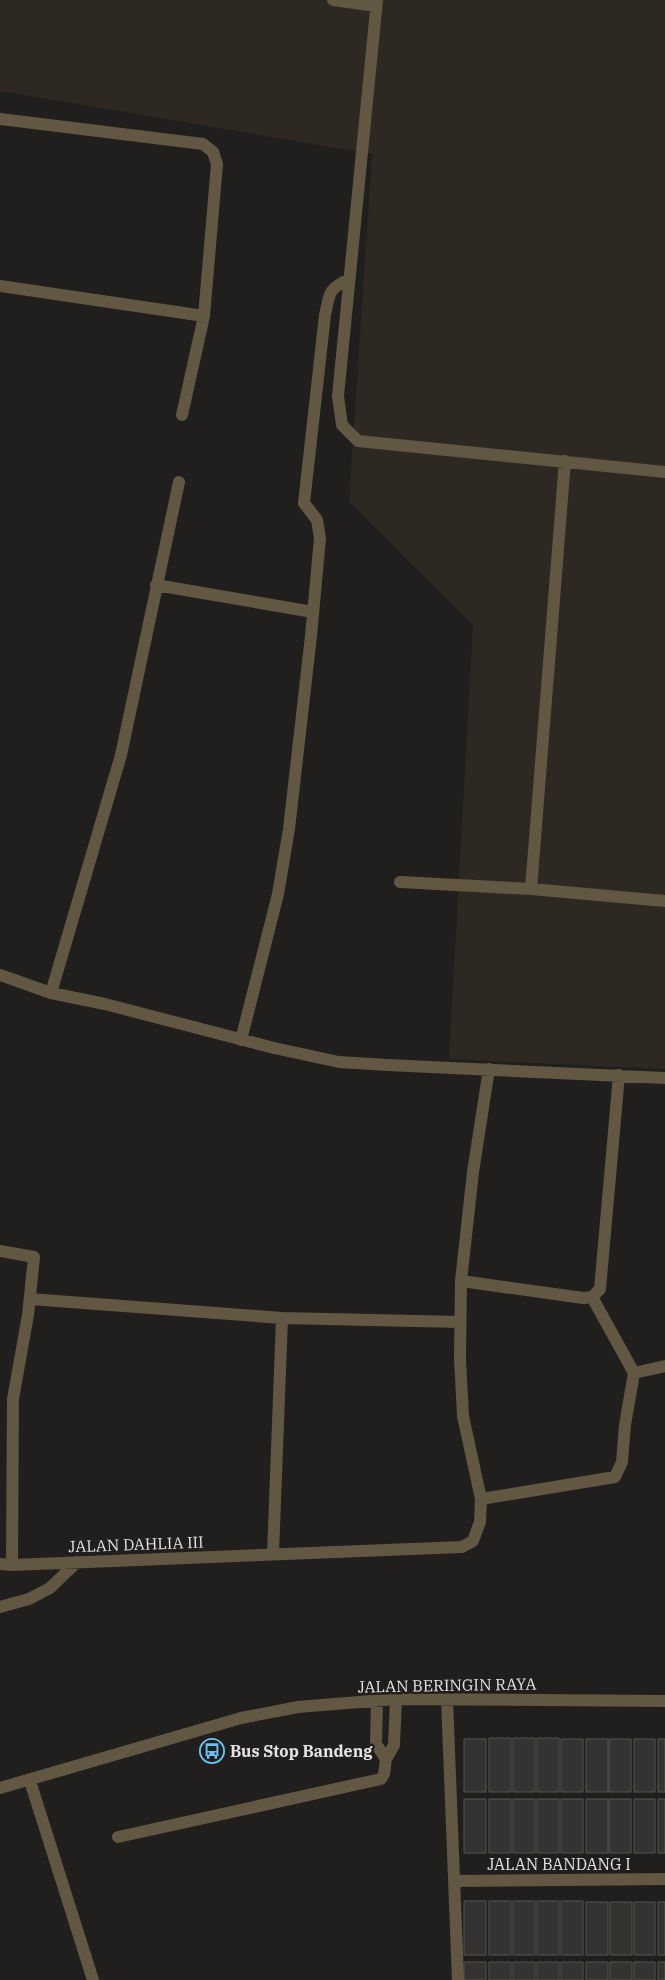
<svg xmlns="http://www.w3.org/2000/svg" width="665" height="1980" font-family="'IBM Plex Serif',serif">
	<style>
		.built { fill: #2d2922 }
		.building { fill: #343331; stroke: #555451 }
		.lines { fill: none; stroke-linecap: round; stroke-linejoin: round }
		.minor { stroke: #615743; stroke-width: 12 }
		.labels { text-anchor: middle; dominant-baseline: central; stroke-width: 5; stroke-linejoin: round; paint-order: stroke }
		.street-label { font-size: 16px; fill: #e5e4e2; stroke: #201f1d }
		.poi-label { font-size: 16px; font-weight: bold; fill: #e5e4e2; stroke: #201f1d; text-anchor: start }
	</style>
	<rect width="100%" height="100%" fill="#201f1d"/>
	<path class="built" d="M0 0H665V1069L449 1059 473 625 349 502 372 154 0 91Z"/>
	<path class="building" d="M489 1738H511V1792H489Z
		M513 1738H535V1792H513Z
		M537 1738H559V1792H537Z
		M464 1739H486V1792H464Z
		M561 1739H583V1792H561Z
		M586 1739H608V1792H586Z
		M609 1739H631V1792H609Z
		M634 1739H655V1792H634Z
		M658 1739H665V1792H658Z
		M464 1799H486V1853H464Z
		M489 1799H511V1853H489Z
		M513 1799H535V1853H513Z
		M537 1799H559V1853H537Z
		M561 1799H583V1853H561Z
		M586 1799H608V1853H586Z
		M609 1799H631V1853H609Z
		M634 1799H655V1853H634Z
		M658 1799H665V1853H658Z
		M464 1901H486V1955H464Z
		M489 1901H511V1955H489Z
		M513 1901H535V1955H513Z
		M537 1901H559V1955H537Z
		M561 1901H583V1955H561Z
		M586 1902H608V1955H586Z
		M610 1902H632V1955H610Z
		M634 1902H655V1955H634Z
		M658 1902H665V1955H658Z
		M464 1962H486V1980H464Z
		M489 1962H511V1980H489Z
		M513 1962H535V1980H513Z
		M537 1962H559V1980H537Z
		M561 1962H583V1980H561Z
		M586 1962H608V1980H586Z
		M610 1962H632V1980H610Z
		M634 1962H655V1980H634Z
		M658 1962H665V1980H658Z"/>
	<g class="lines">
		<path class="minor" d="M333 0 376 6
			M377 0 338 396 342 425 358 441 665 472
			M0 119 203 144 213 152 217 164 204 316 182 415
			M0 286 204 316
			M156 585 313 612
			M400 882 531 889 665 901
			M531 889 565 461
			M0 975 51 993 105 1004 274 1048 339 1062 388 1065 665 1078
			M51 993 121 755 179 482
			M241 1040 278 894 289 829 311 636 320 538 317 520 304 503 325 315C330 293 327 290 349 279
			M489 1069 473 1172 461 1281 460 1359 463 1416 481 1499 615 1477 622 1462 625 1425 634 1373 592 1297
			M0 1251 34 1257 28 1315 13 1399 12 1565
			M461 1281 583 1298 592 1297 600 1289 619 1075
			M30 1299 282 1318 460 1322
			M634 1373 665 1366
			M273 1554 282 1318
			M0 1564 12 1565 462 1547 473 1541 480 1522 481 1499
			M0 1607 29 1599 50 1588 77 1562
			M447 1699 458 1980
			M377 1700 376 1744 386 1759
			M30 1781 93 1980
			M0 1788 241 1718 298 1707 396 1699 665 1701
			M118 1837 381 1779 384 1774 386 1759 394 1745 396 1699
			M454 1881 665 1879"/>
	</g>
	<defs>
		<symbol id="bus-ring" viewBox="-11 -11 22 22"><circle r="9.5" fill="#201f1d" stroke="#6bc3f2" stroke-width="1.5"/><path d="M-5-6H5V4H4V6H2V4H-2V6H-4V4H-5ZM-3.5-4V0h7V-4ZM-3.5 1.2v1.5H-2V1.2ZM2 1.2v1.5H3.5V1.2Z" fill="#6bc3f2"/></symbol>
	</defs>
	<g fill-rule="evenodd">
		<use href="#bus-ring" x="198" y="1737" width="28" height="28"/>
	</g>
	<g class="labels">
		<g class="street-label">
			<text transform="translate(136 1544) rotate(-2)">JALAN DAHLIA III</text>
			<text transform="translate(447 1685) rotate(-1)">JALAN BERINGIN RAYA</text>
			<text x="559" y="1864">JALAN BANDANG I</text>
		</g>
		<g class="poi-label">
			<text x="230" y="1751">Bus Stop Bandeng</text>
		</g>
	</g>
</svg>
